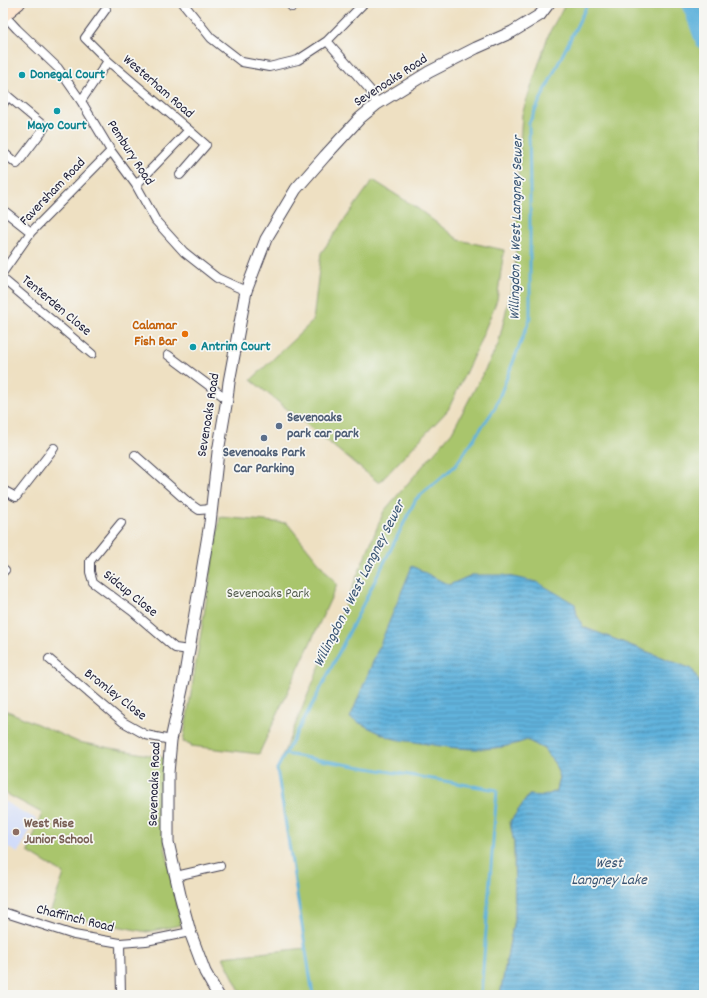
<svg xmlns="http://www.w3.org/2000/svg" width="707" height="998" font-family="Dekko,sans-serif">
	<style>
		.built { fill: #cfdafa }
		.green { fill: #a9c56c; stroke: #667454 }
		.wetland { fill: url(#wetland-marsh); stroke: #667454 }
		.water { fill: url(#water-rules); stroke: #426a8c }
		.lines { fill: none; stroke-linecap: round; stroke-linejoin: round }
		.stream { stroke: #61b2dc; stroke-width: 3 }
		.river { stroke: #61b2dc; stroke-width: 17 }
		.minor-casing { stroke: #413e4f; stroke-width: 10 }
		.tertiary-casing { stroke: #413e4f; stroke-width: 13 }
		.secondary-casing { stroke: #413e4f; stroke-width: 14 }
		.minor { stroke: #fff; stroke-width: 8 }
		.tertiary { stroke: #fff; stroke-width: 11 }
		.secondary { stroke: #fce5cf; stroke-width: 12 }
		.culture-dot { fill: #0f9aa8; stroke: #f6f6f2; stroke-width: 1.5 }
		.food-dot { fill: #e8710a; stroke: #f6f6f2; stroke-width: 1.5 }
		.service-dot { fill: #5c6f8a; stroke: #f6f6f2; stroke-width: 1.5 }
		.education-dot { fill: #8d6e63; stroke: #f6f6f2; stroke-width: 1.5 }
		.labels { text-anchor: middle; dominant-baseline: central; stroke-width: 3.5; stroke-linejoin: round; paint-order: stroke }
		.culture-label { font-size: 14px; font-weight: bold; fill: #0d838f; stroke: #f6f6f2; text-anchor: start }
		.street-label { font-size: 14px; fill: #22223b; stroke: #f6f6f2 }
		.food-label { font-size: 14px; font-weight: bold; fill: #c56008; stroke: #f6f6f2; text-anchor: end }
		.service-label { font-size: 14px; font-weight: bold; fill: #4e5e75; stroke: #f6f6f2; text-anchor: start }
		.park-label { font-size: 14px; fill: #515b4c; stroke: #f6f6f2 }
		.education-label { font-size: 14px; font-weight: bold; fill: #785e54; stroke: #f6f6f2; text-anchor: start }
		.water-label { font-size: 15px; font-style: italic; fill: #385473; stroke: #f6f6f2 }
	</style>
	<defs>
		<pattern id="wetland-marsh" width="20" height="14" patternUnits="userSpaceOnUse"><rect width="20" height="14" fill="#a9c56c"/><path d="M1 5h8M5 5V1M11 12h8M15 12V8" fill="none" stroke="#91a95e"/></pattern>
		<pattern id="water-rules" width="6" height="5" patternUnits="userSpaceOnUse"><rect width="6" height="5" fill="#61b2dc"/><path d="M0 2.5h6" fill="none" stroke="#5090b4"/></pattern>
	</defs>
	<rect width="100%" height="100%" fill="#f6f6f2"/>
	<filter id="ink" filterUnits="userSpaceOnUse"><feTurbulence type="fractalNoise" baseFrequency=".025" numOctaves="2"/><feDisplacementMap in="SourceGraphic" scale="8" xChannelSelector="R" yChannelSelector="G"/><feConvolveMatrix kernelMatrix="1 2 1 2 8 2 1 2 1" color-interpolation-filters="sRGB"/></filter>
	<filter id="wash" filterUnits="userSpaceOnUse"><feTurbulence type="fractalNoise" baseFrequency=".012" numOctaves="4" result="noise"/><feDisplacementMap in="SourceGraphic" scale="16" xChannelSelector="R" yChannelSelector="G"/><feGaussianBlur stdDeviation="0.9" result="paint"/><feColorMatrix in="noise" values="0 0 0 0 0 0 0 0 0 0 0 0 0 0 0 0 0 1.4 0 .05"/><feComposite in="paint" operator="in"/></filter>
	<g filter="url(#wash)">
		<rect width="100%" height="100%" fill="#eee0c2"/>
		<path class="built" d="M3 801 36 819 18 853 3 845Z"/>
		<path class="green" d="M566 3H690L704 41V690L692 669 583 627 577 615 575 604 472 575 449 585 393 738C438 745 483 757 527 740L544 749 555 764 560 777 557 791 544 796 529 795 510 822 514 843 515 914 500 995H242L223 957 306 948 277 769 384 511 452 432 498 345 515 273 518 176 522 114 549 33Z
			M373 180 417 208 459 240 504 250 497 300 479 344 448 410 379 483 251 380 313 321 321 253Z
			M220 517 287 523 337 585 259 754 191 746V744L183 742Z
			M3 709 78 742 165 758V846L181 925 147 932 50 913 64 874 28 852 42 813 3 792Z"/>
		<path class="wetland" d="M690 3H704V41Z"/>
		<path class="water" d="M412 566 449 585 472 575H503L537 582 575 604 577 615 583 627 692 669 704 690V995H500L515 914 514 843 510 822 529 795 544 796 557 791 560 777 555 764 544 749 527 740C489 754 460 749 421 743 412 741 400 741 391 738 377 732 363 725 350 718Z"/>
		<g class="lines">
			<path class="stream" d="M285 754 497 790 481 995
				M313 995 277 769 322 686 416 499 455 466 495 408 530 319V192L529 123 588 3"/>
			<path class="river" d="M690 3 704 41"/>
		</g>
	</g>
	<g filter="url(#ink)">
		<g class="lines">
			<defs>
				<path id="minor" d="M183 3 211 38 242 62 269 67 298 60 327 41
					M289 3 292 7
					M364 3 327 41 370 90 377 104
					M106 9 85 38 108 61 189 130 136 185
					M4 15 17 29 58 68 81 101 111 151 136 185 156 221 184 252 217 278 246 291
					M3 92 45 127 17 164 3 152
					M81 101 108 61
					M3 104 8 96
					M180 175 206 145 189 130
					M3 210 31 232
					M3 272 31 232 111 151
					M3 279 92 354
					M168 355 227 399
					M135 455 189 503 199 510 212 509
					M3 490 16 497 54 448
					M121 523 90 561V572L93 582 132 611 175 648 189 650
					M3 572 5 570
					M49 659 123 722 146 735 171 740
					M176 876 220 866
					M3 912 74 935 120 943 146 941 190 932
					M120 943 121 995"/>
				<path id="tertiary" d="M218 995 205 972 190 932 180 895 168 842V773L171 740 184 680 210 523 218 452 227 399 229 382 246 291 266 239 296 189 325 156 360 118 377 104 429 72 476 48 512 32 540 15 549 3"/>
				<path id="secondary" d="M3 16 19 3"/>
			</defs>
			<use href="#minor" class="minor-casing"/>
			<use href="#tertiary" class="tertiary-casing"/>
			<use href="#secondary" class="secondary-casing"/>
			<use href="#minor" class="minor"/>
			<use href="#tertiary" class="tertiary"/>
			<use href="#secondary" class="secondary"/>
		</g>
	</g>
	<g class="culture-dot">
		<circle cx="22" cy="75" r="4"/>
		<circle cx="57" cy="111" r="4"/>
		<circle cx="193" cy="347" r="4"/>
	</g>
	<circle class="food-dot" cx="185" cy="334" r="4"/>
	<g class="service-dot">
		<circle cx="279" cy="426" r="4"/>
		<circle cx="264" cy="438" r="4"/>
	</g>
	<circle class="education-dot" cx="16" cy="832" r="4"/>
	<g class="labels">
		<g class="culture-label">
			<text x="30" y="75">Donegal Court</text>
			<text x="57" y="126" text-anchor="middle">Mayo Court</text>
			<text x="201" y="347">Antrim Court</text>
		</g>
		<g class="street-label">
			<text transform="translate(391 81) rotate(-33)">Sevenoaks Road</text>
			<text transform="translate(158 87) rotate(41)">Westerham Road</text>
			<text transform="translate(130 153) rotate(57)">Pembury Road</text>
			<text transform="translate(53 192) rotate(-46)">Faversham Road</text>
			<text transform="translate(56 306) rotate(40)">Tenterden Close</text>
			<text transform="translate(209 415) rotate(-81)">Sevenoaks Road</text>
			<text transform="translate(130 594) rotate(39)">Sidcup Close</text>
			<text transform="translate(115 695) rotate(38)">Bromley Close</text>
			<text transform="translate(155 784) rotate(-88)">Sevenoaks Road</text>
			<text transform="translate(75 919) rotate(14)">Chaffinch Road</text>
		</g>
		<g class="food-label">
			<text x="177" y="326">Calamar<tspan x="177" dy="16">Fish Bar</tspan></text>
		</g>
		<g class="service-label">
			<text x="287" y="418">Sevenoaks<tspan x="287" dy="16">park car park</tspan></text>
			<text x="264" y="453" text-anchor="middle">Sevenoaks Park<tspan x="264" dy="16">Car Parking</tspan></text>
		</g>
		<g class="park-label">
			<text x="268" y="594">Sevenoaks Park</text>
		</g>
		<g class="education-label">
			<text x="24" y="824">West Rise<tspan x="24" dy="16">Junior School</tspan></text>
		</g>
		<g class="water-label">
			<text transform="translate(517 228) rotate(-89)">Willingdon &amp; West Langney Sewer</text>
			<text transform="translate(360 584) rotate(-63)">Willingdon &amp; West Langney Sewer</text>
			<text x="609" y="864">West<tspan x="609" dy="17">Langney Lake</tspan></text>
		</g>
	</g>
	<rect width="707" height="998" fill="none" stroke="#f6f6f2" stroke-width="16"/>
</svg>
